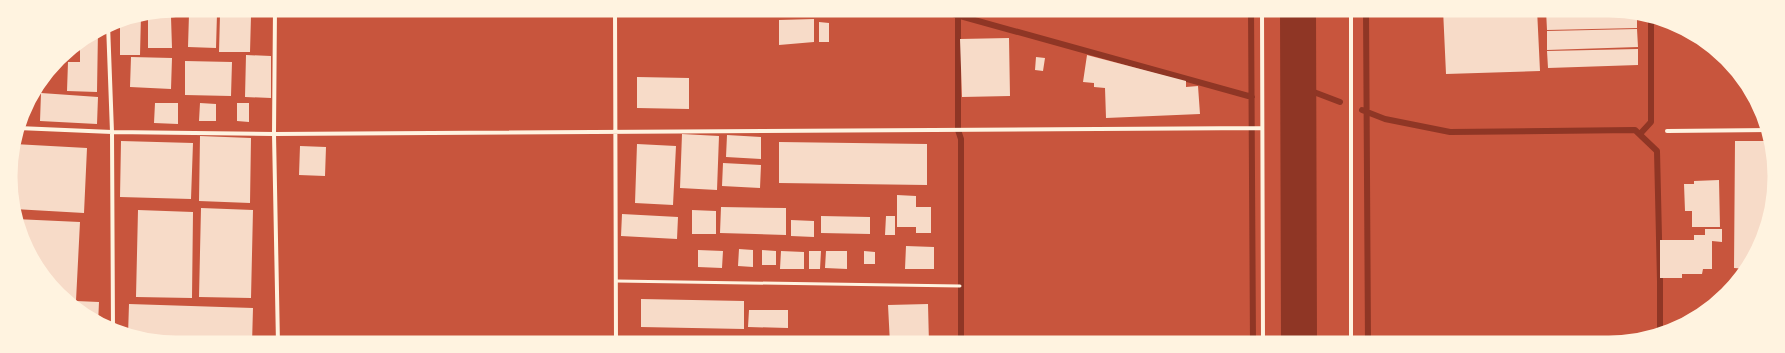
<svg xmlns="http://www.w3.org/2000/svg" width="1785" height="353" font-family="'Alegreya Sans',sans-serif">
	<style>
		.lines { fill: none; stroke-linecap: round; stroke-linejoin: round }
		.stream { stroke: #8f3625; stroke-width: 6 }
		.river { stroke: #8f3625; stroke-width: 36 }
		.building { fill: #f7dbc8 }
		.service { stroke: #fff3e0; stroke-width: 3 }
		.minor { stroke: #fff3e0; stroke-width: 4 }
		.rim { fill: none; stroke: #fff3e0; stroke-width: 5 }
	</style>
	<rect width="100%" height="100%" fill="#c8553d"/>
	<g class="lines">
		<path class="stream" d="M935 9 1252 97
			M1251 9 1253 344
			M1366 9 1368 344
			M958 15V130L961 139V344
			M1298 86 1340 102
			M1284 105 1299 107
			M1362 110 1385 119 1450 132 1635 130 1657 151 1660 281V335
			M1640 134 1651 122V16"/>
		<path class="river" d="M1298 9 1299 344"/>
	</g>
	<path class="building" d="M779 9H815V14L779 13Z
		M1443 9H1537L1540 71 1446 74Z
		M1630 9 1637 12V28L1547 30 1546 10Z
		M189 14H217L216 48 188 47Z
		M139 15H141L140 55H120V19Z
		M220 15 251 16 250 52H219Z
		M148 17H171L172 48H148Z
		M814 19V42L779 45V20Z
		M819 22 829 23V42H819Z
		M1637 29 1638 47 1547 50V31Z
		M98 30 97 92 67 91 68 62H80V42Z
		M1009 38 1010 96 962 97 960 39Z
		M1638 49V65L1548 68 1547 51Z
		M68 50V58L58 57 61 55Z
		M246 55 271 56V98L245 97Z
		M1087 55 1186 81V87L1198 86 1200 114 1106 118 1105 88 1094 87V83L1083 82Z
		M131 57 172 58 171 89 130 87Z
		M1036 57 1045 58 1043 71 1035 70Z
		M185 61 232 62 231 96 185 95Z
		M637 77 689 78V109L637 108Z
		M38 85 37 97 29 96Z
		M41 93 98 97 97 124 40 121Z
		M155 103H178V124L154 123Z
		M200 103 216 104V121H199Z
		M237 103H249V122L237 121Z
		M682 134 719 136 717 190 680 188Z
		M727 135 761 137V159L726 157Z
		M200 136 251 138 250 203 199 201Z
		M121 141 193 143 191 199 120 197Z
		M1735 141H1772L1776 198 1760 251 1747 269 1734 268Z
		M779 142 927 144V185L779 183Z
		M14 144 87 148 84 213 14 209 8 166Z
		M637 144 676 146 673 205 635 203Z
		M300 146 326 147 325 176 299 175Z
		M723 163 761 165 760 188 722 186Z
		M1719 180 1720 227H1692V211H1685L1684 184H1694V181Z
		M897 195 916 196V207H931V233H916V227H897Z
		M721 207 786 208V235L720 233Z
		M201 208 253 210 251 298 199 297Z
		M138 210 193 212 192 298 136 297Z
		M692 210 716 211V234H692Z
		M622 214 678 217 677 239 621 236Z
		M821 216 870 217V234L821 233Z
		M886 216H895V235H885Z
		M15 219 80 222 76 301 99 302 98 324 92 323 50 287 17 230Z
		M791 220 814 221V237L791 236Z
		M1705 229H1722V242L1712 241V269H1703L1702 274H1682V278H1660V240H1694V235H1705Z
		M906 246 934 247V269H905Z
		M739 249 753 250V267L738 266Z
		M698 250 723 251 722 268 698 267Z
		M762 250 776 251V265H762Z
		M781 251 804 252V269H780Z
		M809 251H821L820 269H809Z
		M826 251H847V269L825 268Z
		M864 251 875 252V264H864Z
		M641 299 744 301V329L641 327Z
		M129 304 253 308 252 344H155L128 335Z
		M928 304 929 344H890L888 305Z
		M749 310H788V328L748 327Z
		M1493 338 1516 339V342L1537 343V345H1493Z"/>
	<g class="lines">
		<path class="service" d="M616 281 960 286"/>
		<path class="minor" d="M275 8 274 134 278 344
			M615 8 616 344
			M1262 9 1263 344
			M1351 9V344
			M108 24 112 132 113 330
			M18 128 112 132 274 134 1262 128
			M1667 131 1770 130"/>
	</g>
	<path d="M0 0H1785V353H0ZM176 15H1609A161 161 0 0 1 1770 176V177A161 161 0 0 1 1609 338H176A161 161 0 0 1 15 177V176A161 161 0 0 1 176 15Z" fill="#fff3e0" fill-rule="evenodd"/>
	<path class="rim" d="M176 15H1609A161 161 0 0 1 1770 176V177A161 161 0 0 1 1609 338H176A161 161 0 0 1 15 177V176A161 161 0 0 1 176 15Z"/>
</svg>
